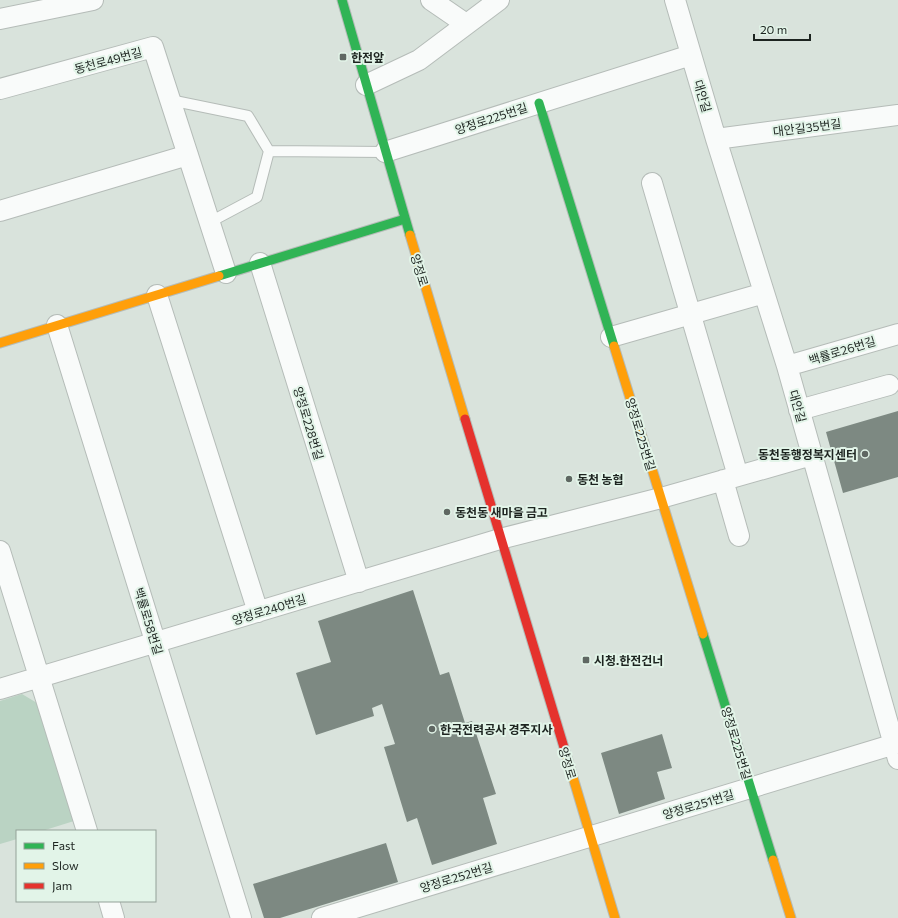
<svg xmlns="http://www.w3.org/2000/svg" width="898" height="918" font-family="Commissioner,'Noto Sans KR',sans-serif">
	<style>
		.green { fill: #bad3c3 }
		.building { fill: #7d8982 }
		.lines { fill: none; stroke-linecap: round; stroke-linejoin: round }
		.lane-casing { stroke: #b5bcb8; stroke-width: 12 }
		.street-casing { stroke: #b5bcb8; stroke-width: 22 }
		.fast-casing { stroke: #b5bcb8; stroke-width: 11 }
		.slow-casing { stroke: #b5bcb8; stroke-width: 11 }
		.jam-casing { stroke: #b5bcb8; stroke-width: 11 }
		.lane { stroke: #f9fbfa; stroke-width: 10 }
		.street { stroke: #f9fbfa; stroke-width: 20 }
		.fast { stroke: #30b455; stroke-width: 9 }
		.slow { stroke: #ff9f0a; stroke-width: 9 }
		.jam { stroke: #e5322d; stroke-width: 9 }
		.poi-dot { fill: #5f6762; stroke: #e2f4e8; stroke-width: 1.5 }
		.labels { text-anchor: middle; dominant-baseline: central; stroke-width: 4; stroke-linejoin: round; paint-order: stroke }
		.poi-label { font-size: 12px; font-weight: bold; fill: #1d2420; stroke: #e2f4e8; text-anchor: start }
		.street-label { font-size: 12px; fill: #1d2420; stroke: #e2f4e8 }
	</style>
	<rect width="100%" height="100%" fill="#d9e3dc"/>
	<path class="green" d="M22 694 37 703 74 821 42 831H17V839L0 844V701Z"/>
	<path class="building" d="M898 411V477L843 493 826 432Z
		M413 590 440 675 449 672 465 723 472 721 496 794 483 798 497 844 432 865 417 818 407 822 384 747 395 744 382 704 372 708 374 716 316 735 296 673 331 662 318 621Z
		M662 734 672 768 657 772 665 799 619 814 601 753Z
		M386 843 398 882 280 918H264L253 884Z"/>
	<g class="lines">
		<defs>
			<path id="lane" d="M170 100 248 116 269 151 385 152
				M210 222 257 197 269 151"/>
			<path id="street" d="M431 0 466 24
				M675 0 716 139 787 366 898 759
				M0 19 93 0
				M366 85 419 60 499 0
				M0 89 153 47 226 273
				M716 139 898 115
				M385 152 691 55
				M652 183 738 476
				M0 211 188 155
				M260 263 359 582
				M157 295 258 612
				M57 325 241 918
				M611 337 764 293
				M787 366 898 334
				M799 410 889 385
				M723 480 739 536
				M0 551 87 831
				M0 689 500 539 661 498 812 455
				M109 901 114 918
				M322 918 898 743"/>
			<path id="fast" d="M342 0 410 235
				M539 103 614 346
				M219 276 405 219
				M703 634 773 860"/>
			<path id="slow" d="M410 235 465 419
				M0 343 219 276
				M614 346 703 634
				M566 754 615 918
				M773 860 791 918"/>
			<path id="jam" d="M465 419 566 754"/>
		</defs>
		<use href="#lane" class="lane-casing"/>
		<use href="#street" class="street-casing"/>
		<use href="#fast" class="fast-casing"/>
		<use href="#slow" class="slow-casing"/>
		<use href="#jam" class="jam-casing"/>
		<use href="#lane" class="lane"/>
		<use href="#street" class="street"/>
		<use href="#fast" class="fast"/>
		<use href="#slow" class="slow"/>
		<use href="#jam" class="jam"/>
	</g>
	<g class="poi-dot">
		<rect x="339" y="53" width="8" height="8" rx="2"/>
		<circle cx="865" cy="454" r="4"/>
		<circle cx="569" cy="479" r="4"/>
		<circle cx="447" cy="512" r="4"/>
		<rect x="582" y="656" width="8" height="8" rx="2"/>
		<circle cx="432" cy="729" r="4"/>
	</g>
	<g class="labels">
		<g class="poi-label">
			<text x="351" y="57">한전앞</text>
			<text x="857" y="454" text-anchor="end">동천동행정복지센터</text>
			<text x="577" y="479">동천 농협</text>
			<text x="455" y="512">동천동 새마을 금고</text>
			<text x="594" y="660">시청.한전건너</text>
			<text x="440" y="729">한국전력공사 경주지사</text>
		</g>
		<g class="street-label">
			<text transform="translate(108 60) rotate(-15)">동천로49번길</text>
			<text transform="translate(703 96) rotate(73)">대안길</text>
			<text transform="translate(491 118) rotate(-18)">양정로225번길</text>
			<text transform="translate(807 127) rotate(-7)">대안길35번길</text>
			<text transform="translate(420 270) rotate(73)">양정로</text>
			<text transform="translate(842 350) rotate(-17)">백률로26번길</text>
			<text transform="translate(798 406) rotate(74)">대안길</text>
			<text transform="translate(309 423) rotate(73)">양정로228번길</text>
			<text transform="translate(641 434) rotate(73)">양정로225번길</text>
			<text transform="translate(269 609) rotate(-17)">양정로240번길</text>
			<text transform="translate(149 621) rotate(73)">백률로58번길</text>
			<text transform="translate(737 743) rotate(73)">양정로225번길</text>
			<text transform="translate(568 763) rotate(73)">양정로</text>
			<text transform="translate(698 804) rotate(-17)">양정로251번길</text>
			<text transform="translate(456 877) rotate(-17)">양정로252번길</text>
		</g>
	</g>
	<rect x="16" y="830" width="140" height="72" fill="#e2f4e8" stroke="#93a198"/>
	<rect x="24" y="843" width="20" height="6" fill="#30b455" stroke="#93a198"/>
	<text x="52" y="850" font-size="12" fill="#1d2420">Fast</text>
	<rect x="24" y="863" width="20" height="6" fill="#ff9f0a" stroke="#93a198"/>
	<text x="52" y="870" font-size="12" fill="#1d2420">Slow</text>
	<rect x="24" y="883" width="20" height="6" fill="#e5322d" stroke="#93a198"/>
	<text x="52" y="890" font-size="12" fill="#1d2420">Jam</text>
	<path d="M754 34v6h56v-6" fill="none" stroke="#1d2420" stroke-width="2"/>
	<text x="760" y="34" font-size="12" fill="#1d2420" stroke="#e2f4e8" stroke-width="3" paint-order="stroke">20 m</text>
</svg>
